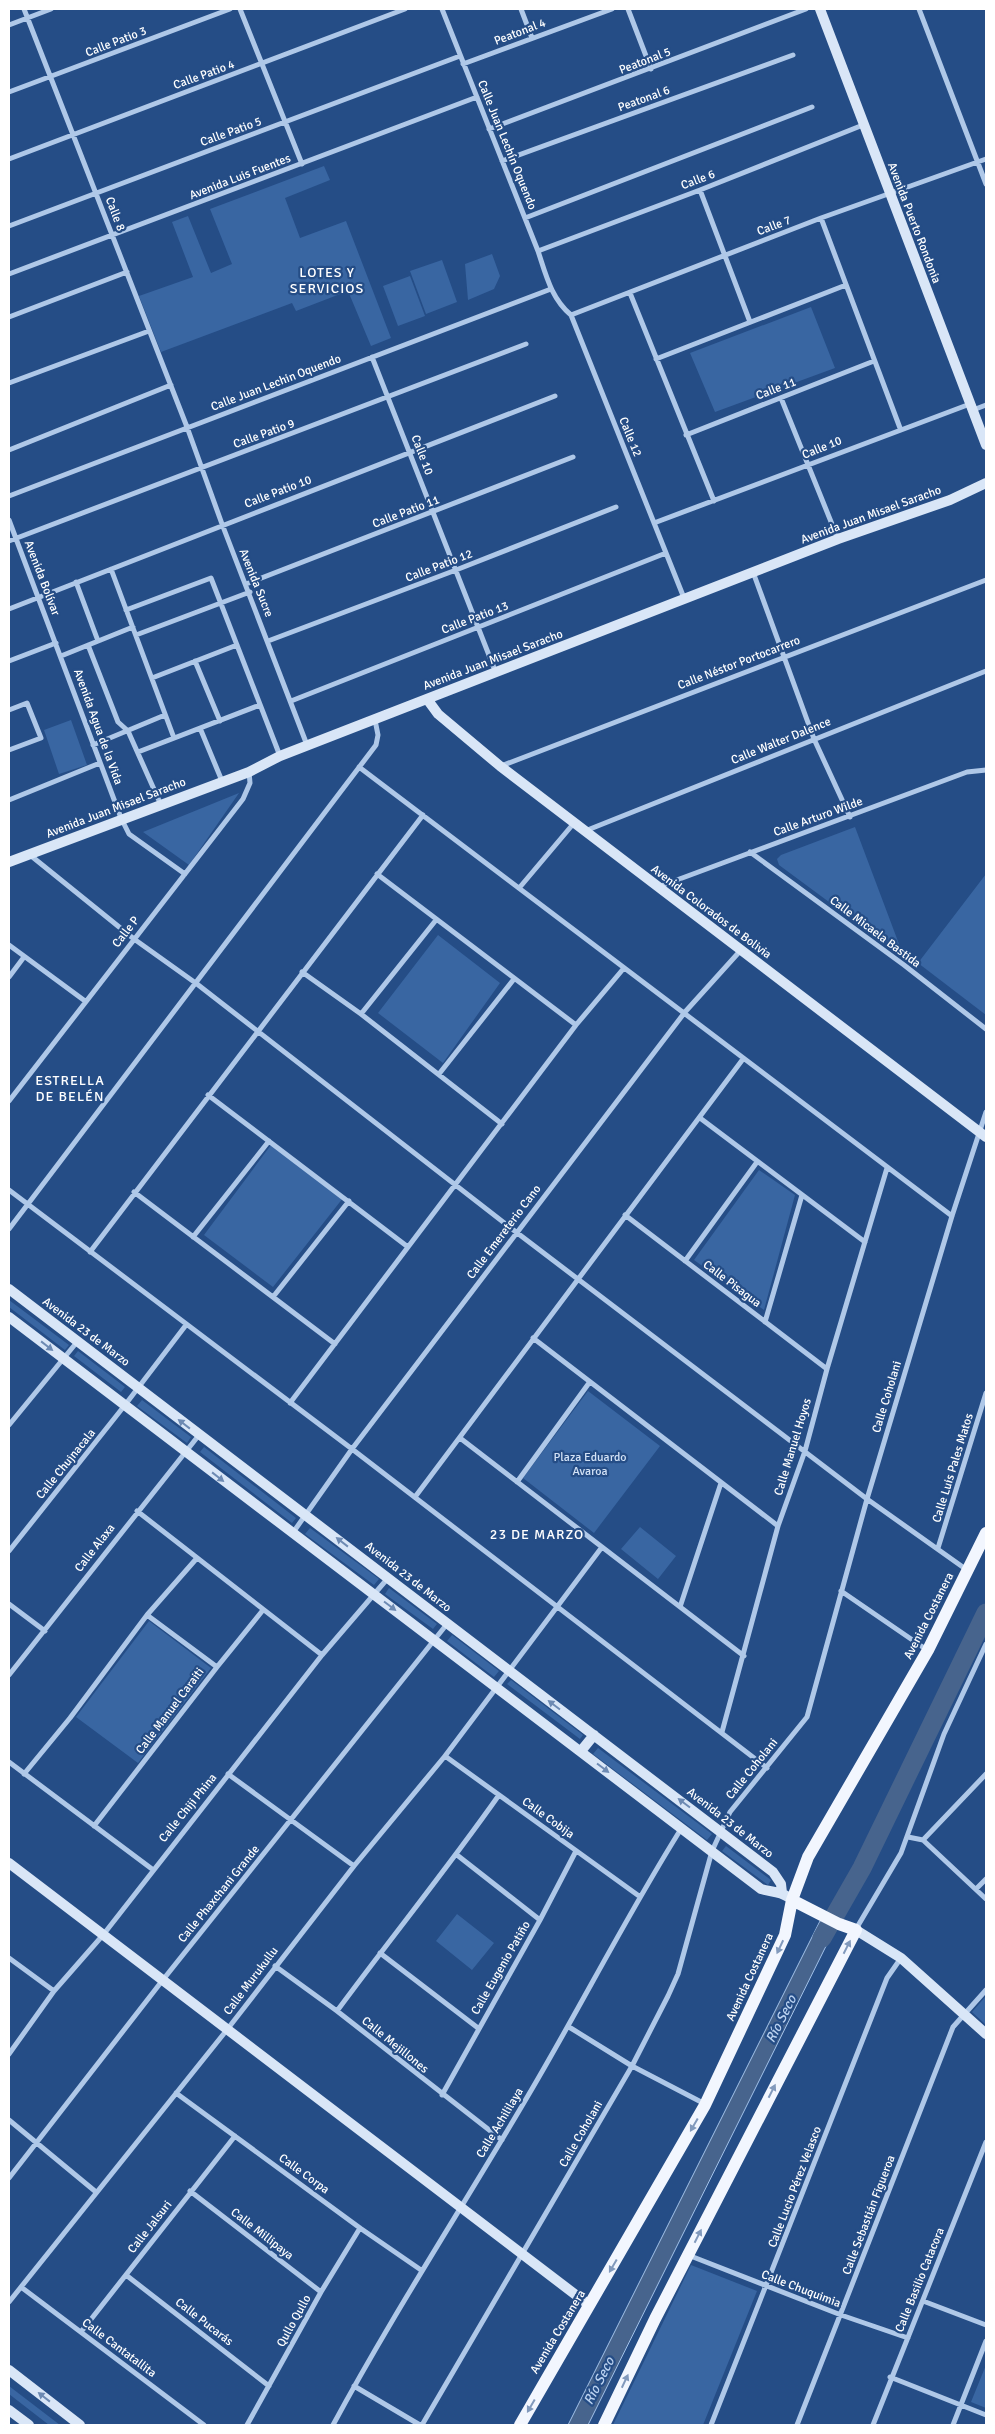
<svg xmlns="http://www.w3.org/2000/svg" width="995" height="2434" font-family="Signika,sans-serif">
	<style>
		.green { fill: #3966a2 }
		.water { fill: #47648d; stroke: #a3c2e9 }
		.lines { fill: none; stroke-linecap: round; stroke-linejoin: round }
		.river { stroke: #47648d; stroke-width: 19 }
		.street { stroke: #afc8e8; stroke-width: 5 }
		.secondary { stroke: #d9e6f7; stroke-width: 10 }
		.primary { stroke: #f2f6fe; stroke-width: 12 }
		.oneway { fill: #6d8ab3 }
		.oneway2 { fill: #8199bc }
		.labels { text-anchor: middle; dominant-baseline: central; stroke-width: 4.5; stroke-linejoin: round; paint-order: stroke }
		.street-label { font-size: 12px; fill: #fff; stroke: #254d86 }
		.park-label { font-size: 12px; fill: #d3e2f6; stroke: #254d86 }
		.neighbourhood-label { font-size: 14px; letter-spacing: 1px; fill: #fff; stroke: #254d86 }
		.water-label { font-size: 14px; font-style: italic; fill: #bbd2f0; stroke: #254d86 }
	</style>
	<rect width="100%" height="100%" fill="#254d86"/>
	<path class="green" d="M324 166 330 180 285 198 300 238 346 221 391 338 371 346 348 291 296 311 292 303 161 352 139 296 193 277 172 222 188 216 211 273 232 264 210 209Z
		M492 254 500 276 494 289 468 300 465 264Z
		M442 260 457 302 426 314 410 271Z
		M410 276 425 316 398 326 383 286Z
		M811 307 835 368 715 412 690 353Z
		M71 720 87 765 59 774 44 730Z
		M239 793 189 865 143 832Z
		M855 827 902 952 898 953 779 865 777 859 781 855Z
		M986 874V1015L918 963Z
		M438 935 500 983 443 1063 378 1013Z
		M271 1145 343 1198 273 1287 204 1235Z
		M759 1170 795 1195 764 1310 694 1260Z
		M9 1300 69 1345 65 1350 9 1307Z
		M78 1351 125 1387 121 1392 74 1356Z
		M588 1391 660 1446 594 1533 523 1478Z
		M142 1400 191 1437 187 1443 137 1406Z
		M204 1447 296 1518 292 1523 200 1452Z
		M640 1527 676 1556 658 1579 621 1549Z
		M310 1528 379 1579 374 1585 305 1534Z
		M389 1588 437 1624 433 1629 385 1594Z
		M149 1621 211 1668 138 1763 76 1717Z
		M452 1635 499 1671 494 1677 447 1641Z
		M511 1680 583 1735 580 1739 507 1684Z
		M598 1748 712 1834 707 1840 593 1754Z
		M726 1846 771 1880 768 1885 722 1851Z
		M457 1914 494 1943 472 1970 436 1941Z
		M986 1996V2025L972 2012Z
		M691 2265 757 2291 703 2425H613Z
		M986 2365V2408L971 2402Z
		M9 2386 60 2425H49L9 2394Z"/>
	<path class="water" d="M820 1921 835 1928 588 2425H568Z"/>
	<g class="lines">
		<path class="river" d="M822 1938 862 1868 986 1613"/>
		<path class="street" d="M24 9 187 427 222 524 307 745
			M240 9 302 164
			M442 9 538 251C546 275 551 298 571 315L684 598
			M521 9 532 38
			M628 9 651 69
			M919 9 986 184
			M9 25 51 9
			M463 64 612 9
			M9 92 230 9
			M489 129 806 9
			M9 159 405 9
			M502 161 793 55
			M700 190 750 322
			M525 218 812 107
			M821 218 900 428
			M9 226 460 56
			M538 251 700 190 863 125
			M9 274 477 97
			M630 293 714 501
			M571 315 821 218 986 159
			M9 317 127 272
			M372 357 496 673
			M656 359 846 285
			M9 383 149 331
			M781 398 838 539
			M973 410 986 405
			M686 435 874 361
			M9 450 171 385
			M9 496 551 289
			M9 520 121 818 129 834 185 874
			M654 523 970 404
			M9 541 526 344
			M111 569 174 738
			M753 572 814 739 850 817
			M76 582 98 641
			M246 584 573 457
			M9 609 555 396
			M126 610 211 578 280 756
			M136 635 250 592
			M268 641 456 570 616 507
			M88 645 118 722 128 731 161 805
			M61 656 133 627
			M9 661 56 643
			M195 661 220 721
			M152 678 237 645
			M291 701 666 553
			M9 710 27 703 41 738 9 750
			M200 728 222 781
			M93 745 165 715
			M138 752 260 705
			M501 766 986 580
			M359 767 952 1216
			M9 800 100 763
			M585 831 986 671
			M750 852 904 965 986 1029
			M30 855 134 939 197 984 516 1232 867 1499 967 1570
			M377 874 576 1025
			M520 887 574 823
			M658 887 967 772 986 770
			M9 945 85 1001
			M302 972 361 1014 502 1124
			M9 977 24 957
			M361 1014 436 920
			M439 1074 514 979
			M208 1095 408 1247
			M9 1101 243 799 250 783 249 772
			M700 1118 865 1242
			M9 1190 352 1449 767 1768
			M134 1192 335 1344
			M625 1215 827 1369
			M9 1229 376 745 378 735 375 720
			M193 1237 269 1141
			M90 1252 423 815
			M685 1261 757 1162
			M273 1297 349 1201
			M765 1322 802 1195
			M533 1338 778 1526
			M290 1403 576 1025 624 968
			M9 1425 77 1342
			M460 1438 744 1656
			M517 1482 589 1383
			M415 1497 743 1059
			M137 1511 322 1655
			M292 1534 352 1449 685 1012 741 950
			M938 1548 986 1393
			M9 1551 125 1405 186 1325
			M841 1591 927 1650
			M9 1604 45 1631
			M680 1607 721 1483
			M147 1615 217 1667
			M9 1675 199 1435
			M722 1732 778 1526 805 1451 827 1369 887 1168
			M445 1756 639 1896
			M9 1762 152 1869
			M24 1774 70 1718 147 1615 197 1558
			M228 1774 354 1866
			M94 1826 217 1667 263 1610
			M908 1837 923 1840 986 1899
			M923 1840 986 1774
			M457 1855 540 1920
			M976 1889 986 1879
			M856 1929 901 1853 944 1734 986 1644
			M380 1953 478 2028
			M9 1958 54 1991
			M275 1966 337 2011 502 2140
			M337 2011C390 1939 447 1869 499 1795
			M569 2027 632 2066 705 2104
			M9 2054 54 1991 103 1935 322 1655 388 1578
			M176 2093 360 2228 421 2270
			M442 2095 540 1920 576 1851
			M9 2120 96 2192
			M9 2178 162 1981 447 1624
			M190 2191 321 2292
			M688 2255 841 2315 908 2338
			M126 2275 269 2386
			M21 2287 204 2425
			M923 2301 986 2325
			M9 2302 226 2031 354 1866 445 1756 602 1547
			M81 2332 235 2136
			M890 2377 986 2415
			M354 2386 420 2425
			M247 2425 321 2292 360 2228
			M333 2425C394 2312 464 2205 529 2094 581 2006 627 1915 681 1829
			M422 2425 632 2066 668 1996 678 1974 712 1851 730 1812 807 1717 867 1499 952 1216 986 1112
			M711 2425 887 1978 901 1958
			M797 2425 953 2027 986 1990
			M873 2425 986 2142
			M953 2425 986 2341"/>
		<path class="secondary" d="M820 9 986 445
			M427 699 438 714 500 766 986 1137
			M9 862 249 772 280 756 838 539 950 500 986 483
			M9 1289 773 1872 781 1884 782 1893
			M9 1317 761 1889C770 1892 780 1891 788 1897
			M581 1751 594 1735
			M9 1863 589 2305
			M856 1930 901 1958 986 2034
			M9 2370 80 2425
			M9 2410 29 2425"/>
		<path class="primary" d="M520 2425 705 2105 785 1935 792 1900 808 1857 928 1650 986 1533
			M604 2425 655 2319 856 1930 839 1924 792 1900"/>
	</g>
	<defs><path id="oneway-solid" d="M-6-.8H1V-3.2L6.5 0L1 3.2V.8H-6Z" transform="scale(1.25)"/></defs>
	<g class="oneway">
		<use href="#oneway-solid" transform="translate(47 1346) rotate(38)"/>
		<use href="#oneway-solid" transform="translate(184 1424) rotate(-142)"/>
		<use href="#oneway-solid" transform="translate(218 1477) rotate(38)"/>
		<use href="#oneway-solid" transform="translate(342 1542) rotate(-142)"/>
		<use href="#oneway-solid" transform="translate(390 1606) rotate(37)"/>
		<use href="#oneway-solid" transform="translate(554 1705) rotate(-143)"/>
		<use href="#oneway-solid" transform="translate(603 1768) rotate(37)"/>
		<use href="#oneway-solid" transform="translate(684 1803) rotate(-143)"/>
		<use href="#oneway-solid" transform="translate(44 2397) rotate(-142)"/>
	</g>
	<g class="oneway2">
		<use href="#oneway-solid" transform="translate(780 1947) rotate(115)"/>
		<use href="#oneway-solid" transform="translate(847 1947) rotate(-63)"/>
		<use href="#oneway-solid" transform="translate(772 2091) rotate(-63)"/>
		<use href="#oneway-solid" transform="translate(694 2125) rotate(120)"/>
		<use href="#oneway-solid" transform="translate(698 2236) rotate(-63)"/>
		<use href="#oneway-solid" transform="translate(613 2266) rotate(120)"/>
		<use href="#oneway-solid" transform="translate(625 2381) rotate(-65)"/>
		<use href="#oneway-solid" transform="translate(531 2406) rotate(120)"/>
	</g>
	<g class="labels">
		<g class="street-label">
			<text transform="translate(520 32) rotate(-21)">Peatonal 4</text>
			<text transform="translate(116 42) rotate(-21)">Calle Patio 3</text>
			<text transform="translate(645 61) rotate(-21)">Peatonal 5</text>
			<text transform="translate(204 75) rotate(-20)">Calle Patio 4</text>
			<text transform="translate(644 99) rotate(-20)">Peatonal 6</text>
			<text transform="translate(231 132) rotate(-20)">Calle Patio 5</text>
			<text transform="translate(507 145) rotate(68)">Calle Juan Lechín Oquendo</text>
			<text transform="translate(240 177) rotate(-21)">Avenida Luis Fuentes</text>
			<text transform="translate(698 180) rotate(-21)">Calle 6</text>
			<text transform="translate(115 214) rotate(69)">Calle 8</text>
			<text transform="translate(914 223) rotate(69)">Avenida Puerto Rondonia</text>
			<text transform="translate(774 226) rotate(-21)">Calle 7</text>
			<text transform="translate(276 383) rotate(-21)">Calle Juan Lechin Oquendo</text>
			<text transform="translate(776 389) rotate(-21)">Calle 11</text>
			<text transform="translate(264 434) rotate(-20)">Calle Patio 9</text>
			<text transform="translate(630 437) rotate(68)">Calle 12</text>
			<text transform="translate(822 448) rotate(-22)">Calle 10</text>
			<text transform="translate(422 455) rotate(69)">Calle 10</text>
			<text transform="translate(278 492) rotate(-21)">Calle Patio 10</text>
			<text transform="translate(406 512) rotate(-21)">Calle Patio 11</text>
			<text transform="translate(871 515) rotate(-20)">Avenida Juan Misael Saracho</text>
			<text transform="translate(439 566) rotate(-21)">Calle Patio 12</text>
			<text transform="translate(42 578) rotate(69)">Avenida Bolívar</text>
			<text transform="translate(256 583) rotate(68)">Avenida Sucre</text>
			<text transform="translate(475 618) rotate(-21)">Calle Patio 13</text>
			<text transform="translate(493 660) rotate(-21)">Avenida Juan Misael Saracho</text>
			<text transform="translate(739 663) rotate(-21)">Calle Néstor Portocarrero</text>
			<text transform="translate(98 727) rotate(70)">Avenida Agua de la Vida</text>
			<text transform="translate(781 741) rotate(-22)">Calle Walter Dalence</text>
			<text transform="translate(116 808) rotate(-21)">Avenida Juan Misael Saracho</text>
			<text transform="translate(818 817) rotate(-20)">Calle Arturo Wilde</text>
			<text transform="translate(711 912) rotate(37)">Avenida Colorados de Bolivia</text>
			<text transform="translate(126 932) rotate(-52)">Calle P</text>
			<text transform="translate(875 932) rotate(37)">Calle Micaela Bastida</text>
			<text transform="translate(504 1232) rotate(-53)">Calle Emereterio Cano</text>
			<text transform="translate(732 1284) rotate(37)">Calle Pisagua</text>
			<text transform="translate(86 1332) rotate(37)">Avenida 23 de Marzo</text>
			<text transform="translate(887 1397) rotate(-73)">Calle Coholani</text>
			<text transform="translate(793 1447) rotate(-73)">Calle Manuel Hoyos</text>
			<text transform="translate(66 1464) rotate(-51)">Calle Chujnacala</text>
			<text transform="translate(953 1468) rotate(-73)">Calle Luis Pales Matos</text>
			<text transform="translate(95 1548) rotate(-52)">Calle Alaxa</text>
			<text transform="translate(408 1577) rotate(38)">Avenida 23 de Marzo</text>
			<text transform="translate(929 1616) rotate(-63)">Avenida Costanera</text>
			<text transform="translate(170 1711) rotate(-53)">Calle Manuel Caraiti</text>
			<text transform="translate(752 1769) rotate(-51)">Calle Coholani</text>
			<text transform="translate(188 1808) rotate(-51)">Calle Chiji Phina</text>
			<text transform="translate(548 1818) rotate(36)">Calle Cobija</text>
			<text transform="translate(730 1823) rotate(38)">Avenida 23 de Marzo</text>
			<text transform="translate(219 1894) rotate(-51)">Calle Phaxchani Grande</text>
			<text transform="translate(501 1968) rotate(-60)">Calle Eugenio Patiño</text>
			<text transform="translate(750 1977) rotate(-65)">Avenida Costanera</text>
			<text transform="translate(251 1981) rotate(-53)">Calle Murukullu</text>
			<text transform="translate(395 2045) rotate(39)">Calle Mejillones</text>
			<text transform="translate(500 2123) rotate(-59)">Calle Achililaya</text>
			<text transform="translate(581 2134) rotate(-60)">Calle Coholani</text>
			<text transform="translate(304 2174) rotate(36)">Calle Corpa</text>
			<text transform="translate(795 2187) rotate(-69)">Calle Lucio Pérez Velasco</text>
			<text transform="translate(869 2215) rotate(-69)">Calle Sebastián Figueroa</text>
			<text transform="translate(150 2227) rotate(-52)">Calle Jalsuri</text>
			<text transform="translate(262 2234) rotate(38)">Calle Millipaya</text>
			<text transform="translate(920 2280) rotate(-68)">Calle Basilio Catacora</text>
			<text transform="translate(801 2289) rotate(21)">Calle Chuquimia</text>
			<text transform="translate(294 2321) rotate(-61)">Qullo Qullo</text>
			<text transform="translate(204 2322) rotate(38)">Calle Pucarás</text>
			<text transform="translate(558 2332) rotate(-59)">Avenida Costanera</text>
			<text transform="translate(119 2348) rotate(37)">Calle Cantatallita</text>
		</g>
		<g class="park-label">
			<text x="590" y="1457">Plaza Eduardo<tspan x="590" dy="14">Avaroa</tspan></text>
		</g>
		<g class="neighbourhood-label">
			<text x="327" y="272">LOTES Y<tspan x="327" dy="16">SERVICIOS</tspan></text>
			<text x="70" y="1080">ESTRELLA<tspan x="70" dy="16">DE BELÉN</tspan></text>
			<text x="537" y="1534">23 DE MARZO</text>
		</g>
		<g class="water-label">
			<text transform="translate(781 2019) rotate(-63)">Río Seco</text>
			<text transform="translate(599 2381) rotate(-63)">Río Seco</text>
		</g>
	</g>
	<rect width="995" height="2434" fill="none" stroke="#ffffff" stroke-width="20"/>
</svg>
